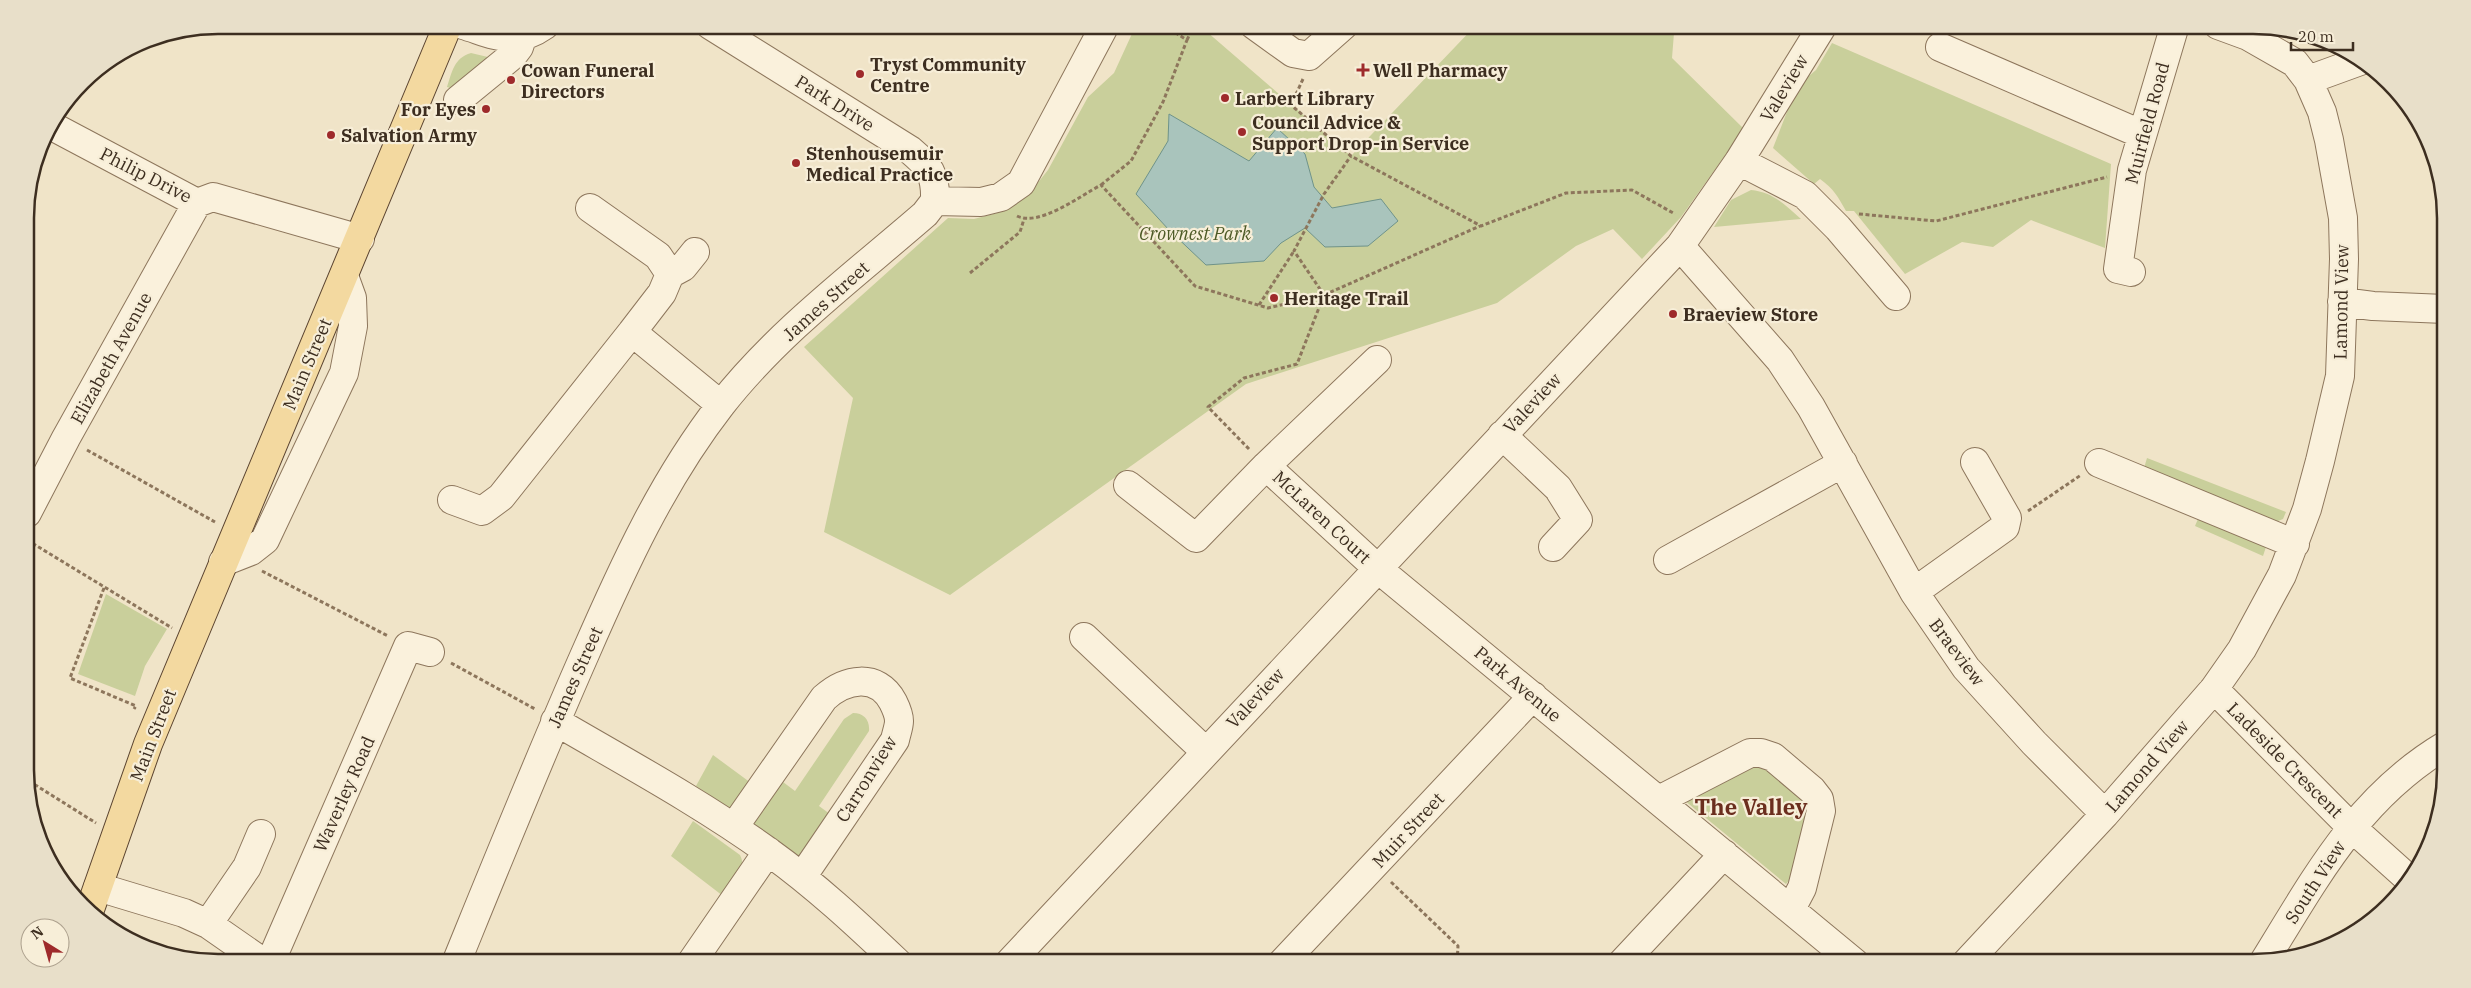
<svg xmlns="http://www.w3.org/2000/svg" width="2471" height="988" font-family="'IBM Plex Serif',serif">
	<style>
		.green { fill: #c9cf9b }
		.water { fill: #a9c4bc; stroke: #6f938a }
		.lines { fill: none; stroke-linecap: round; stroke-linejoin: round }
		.minor-casing { stroke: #8d765c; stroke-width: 30 }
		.major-casing { stroke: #5b4430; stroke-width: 30 }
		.path { stroke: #8d765c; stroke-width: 3; stroke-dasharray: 4 2.5; stroke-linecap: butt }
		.minor { stroke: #faf1dc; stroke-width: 28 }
		.major { stroke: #f3d9a0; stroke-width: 28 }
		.poi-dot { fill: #9e2a2b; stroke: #f7eed8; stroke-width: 2 }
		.labels { text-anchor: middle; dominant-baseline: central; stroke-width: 4.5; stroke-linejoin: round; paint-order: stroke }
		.poi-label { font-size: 18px; font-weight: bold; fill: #3d2e20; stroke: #f7eed8; text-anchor: start }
		.street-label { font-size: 18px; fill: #3d2e20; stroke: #f7eed8 }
		.park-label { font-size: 18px; font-style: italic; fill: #4d5a26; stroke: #f7eed8 }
		.district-label { font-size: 22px; font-weight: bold; fill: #6b2e1e; stroke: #f7eed8 }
		.rim { fill: none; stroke: #3d2e20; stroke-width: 2.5 }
	</style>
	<rect width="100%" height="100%" fill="#f0e4c8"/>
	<path class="green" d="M1136 25H1199L1351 156 1476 25H1682L1674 33 1672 58 1744 129 1681 217 1642 259 1613 229 1576 246 1497 303 1246 384 950 595 824 532 853 398 804 347 948 218 974 219 997 213 1028 195 1048 170 1088 97 1114 73Z
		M1832 43 2111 164 2105 248 2031 220 1993 247 1962 242 1905 274 1854 211H1846C1838 197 1834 189 1820 179L1814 184 1773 148 1797 86 1816 70Z
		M471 53 492 58 453 89 447 87C452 72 454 58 471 53Z
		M1751 190C1773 192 1785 205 1801 219L1714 227 1731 200Z
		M2147 458 2286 512 2283 519 2273 523 2144 468Z
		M2200 514 2266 547 2263 556 2195 526Z
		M106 594 167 629 145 666 135 696 78 674Z
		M853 713C864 713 870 720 869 731L819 806 834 817 802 861 748 822 779 779 795 791 844 719Z
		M713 755 751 783 732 810 696 786Z
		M1763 761 1811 805 1793 876 1786 884 1684 800Z
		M693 821 740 855C748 870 732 884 723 896L671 856Z"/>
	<path class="water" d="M1169 114 1249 161 1277 128 1305 154 1314 187 1332 208 1381 199 1398 221 1368 246 1325 247 1305 228 1281 243 1264 261 1206 265 1169 230 1136 194 1168 141Z"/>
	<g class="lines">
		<defs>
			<path id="minor" d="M463 25C496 35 514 47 545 25
				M710 25 910 150C929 166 936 174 935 201
				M1254 25 1293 53 1309 56 1344 25
				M1940 47 2141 134
				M2308 80 2363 60
				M458 100 513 55 519 47 522 38
				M50 125 197 203 213 197 360 239
				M1739 161 1805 195 1838 228 1896 296
				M935 201 981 202 1001 197 1021 183 1105 25
				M590 208 658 256 670 274 662 293 632 332
				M1680 246 1780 360 1811 407 1914 592 1966 668 2034 743 2105 814
				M2131 272 2118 269 2132 170 2175 25
				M670 274 683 267 695 252
				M2342 302 2373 306 2445 309
				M1502 435 1558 488 1578 520 1553 547
				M2099 463 2295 544
				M1266 466 1377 568 1855 963
				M1128 485 1196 538 1266 466 1377 360
				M452 500 482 511 501 497 632 332 721 405
				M27 513 66 438 197 203
				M1668 560 1843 463
				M223 562 251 551 265 540 344 373 353 326 352 298 344 276
				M1914 592 2005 527 2007 518 1975 462
				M1084 637 1205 751
				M2214 689 2351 827 2410 880
				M555 721C627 763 701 803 769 852 815 885 857 924 898 963
				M1659 800 1750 753H1761L1773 757 1812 790 1819 799 1821 811 1802 888 1791 909
				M734 827 824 698C845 679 877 672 893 702 896 708 899 715 899 721 899 727 896 734 895 740L802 877
				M98 887 184 913 208 924 264 963
				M208 924 247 867 261 834
				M270 963 408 646 430 652
				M456 963C498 860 540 756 585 654 623 567 662 481 721 405 778 332 856 274 925 214L935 201
				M691 963 768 851
				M1009 963 1680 246 1739 161 1823 25
				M1282 963 1533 696
				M1622 963 1724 854
				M1966 963 2105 814 2214 689 2242 649 2282 575 2307 509 2320 461 2340 376 2344 259 2343 218 2329 140 2322 112 2308 80 2295 63 2248 36 2218 25
				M2263 963C2315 879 2358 797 2446 745"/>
			<path id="major" d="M89 912 148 744 448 25"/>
		</defs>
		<use href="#minor" class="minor-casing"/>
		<use href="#major" class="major-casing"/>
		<path class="path" d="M1187 40 1194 25
			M1303 79 1291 105 1351 156 1481 226 1566 193 1632 190 1675 214
			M1101 185 1131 161 1163 102 1187 40 1163 25
			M1859 214 1936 221 2107 177
			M1017 216C1039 227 1080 196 1101 185L1195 286 1268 308 1324 295 1294 251 1324 194 1351 156
			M970 273 1020 232 1024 219
			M1259 305 1294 251
			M1249 449 1208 407 1244 378 1297 364 1324 295 1480 226
			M87 450 215 522
			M2028 511 2081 475
			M27 540 172 628
			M262 571 388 636
			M104 588 70 678 136 706 134 709
			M451 663 535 709
			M29 781 96 823
			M1391 882 1458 946 1457 963"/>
		<use href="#minor" class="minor"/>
		<use href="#major" class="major"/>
	</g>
	<g class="poi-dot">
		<path d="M1360.5 62.5h5v5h5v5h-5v5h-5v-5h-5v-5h5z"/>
		<circle cx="860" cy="74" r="5"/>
		<circle cx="511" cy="80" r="5"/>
		<circle cx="1225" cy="98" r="5"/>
		<circle cx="486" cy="109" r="5"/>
		<circle cx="1242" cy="132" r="5"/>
		<circle cx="331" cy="135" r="5"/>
		<circle cx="796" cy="163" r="5"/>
		<circle cx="1274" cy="298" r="5"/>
		<circle cx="1673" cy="314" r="5"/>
	</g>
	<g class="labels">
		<g class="poi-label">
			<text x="870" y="64">Tryst Community<tspan x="870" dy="21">Centre</tspan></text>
			<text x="521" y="70">Cowan Funeral<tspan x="521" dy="21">Directors</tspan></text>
			<text x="1373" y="70">Well Pharmacy</text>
			<text x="1235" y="98">Larbert Library</text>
			<text x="476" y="109" text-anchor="end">For Eyes</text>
			<text x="1252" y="122">Council Advice &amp;<tspan x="1252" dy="21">Support Drop-in Service</tspan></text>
			<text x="341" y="135">Salvation Army</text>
			<text x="806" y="153">Stenhousemuir<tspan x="806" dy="21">Medical Practice</tspan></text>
			<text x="1284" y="298">Heritage Trail</text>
			<text x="1683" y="314">Braeview Store</text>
		</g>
		<g class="street-label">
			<text transform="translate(1784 88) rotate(-59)">Valeview</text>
			<text transform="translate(835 103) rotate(32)">Park Drive</text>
			<text transform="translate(2147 123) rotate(-75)">Muirfield Road</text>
			<text transform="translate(146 175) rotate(27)">Philip Drive</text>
			<text transform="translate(826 301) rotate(-42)">James Street</text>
			<text transform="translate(2341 302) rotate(-89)">Lamond View</text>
			<text transform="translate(111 358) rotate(-61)">Elizabeth Avenue</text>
			<text transform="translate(307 364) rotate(-67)">Main Street</text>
			<text transform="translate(1532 403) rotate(-47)">Valeview</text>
			<text transform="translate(1322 517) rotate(43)">McLaren Court</text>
			<text transform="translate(1957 652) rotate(53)">Braeview</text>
			<text transform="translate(575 677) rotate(-66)">James Street</text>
			<text transform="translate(1518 684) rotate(40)">Park Avenue</text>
			<text transform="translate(1255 698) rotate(-47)">Valeview</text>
			<text transform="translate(153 735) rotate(-69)">Main Street</text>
			<text transform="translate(2285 760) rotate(45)">Ladeside Crescent</text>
			<text transform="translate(2147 766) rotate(-49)">Lamond View</text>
			<text transform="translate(866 779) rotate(-58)">Carronview</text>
			<text transform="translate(344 794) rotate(-66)">Waverley Road</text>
			<text transform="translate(1408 830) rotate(-47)">Muir Street</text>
			<text transform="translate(2315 882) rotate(-57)">South View</text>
		</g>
		<g class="park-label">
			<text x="1195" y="233">Crownest Park</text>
		</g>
		<g class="district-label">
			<text x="1751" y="806">The Valley</text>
		</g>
	</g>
	<path d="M0 0H2471V988H0ZM218 34H2253A184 184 0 0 1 2437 218V770A184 184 0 0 1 2253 954H218A184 184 0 0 1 34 770V218A184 184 0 0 1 218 34Z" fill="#e8dfc9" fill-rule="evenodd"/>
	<path class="rim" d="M218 34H2253A184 184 0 0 1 2437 218V770A184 184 0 0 1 2253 954H218A184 184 0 0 1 34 770V218A184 184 0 0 1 218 34Z"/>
	<g transform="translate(45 943) rotate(323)"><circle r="24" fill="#f7eed8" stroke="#ada18e"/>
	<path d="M0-4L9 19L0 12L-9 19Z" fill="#9e2a2b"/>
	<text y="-8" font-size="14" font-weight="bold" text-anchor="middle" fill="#3d2e20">N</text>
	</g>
	<path d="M2291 42v8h62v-8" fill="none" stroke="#3d2e20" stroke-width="2.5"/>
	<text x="2298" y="42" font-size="15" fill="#3d2e20" stroke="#f7eed8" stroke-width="4" paint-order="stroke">20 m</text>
</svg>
